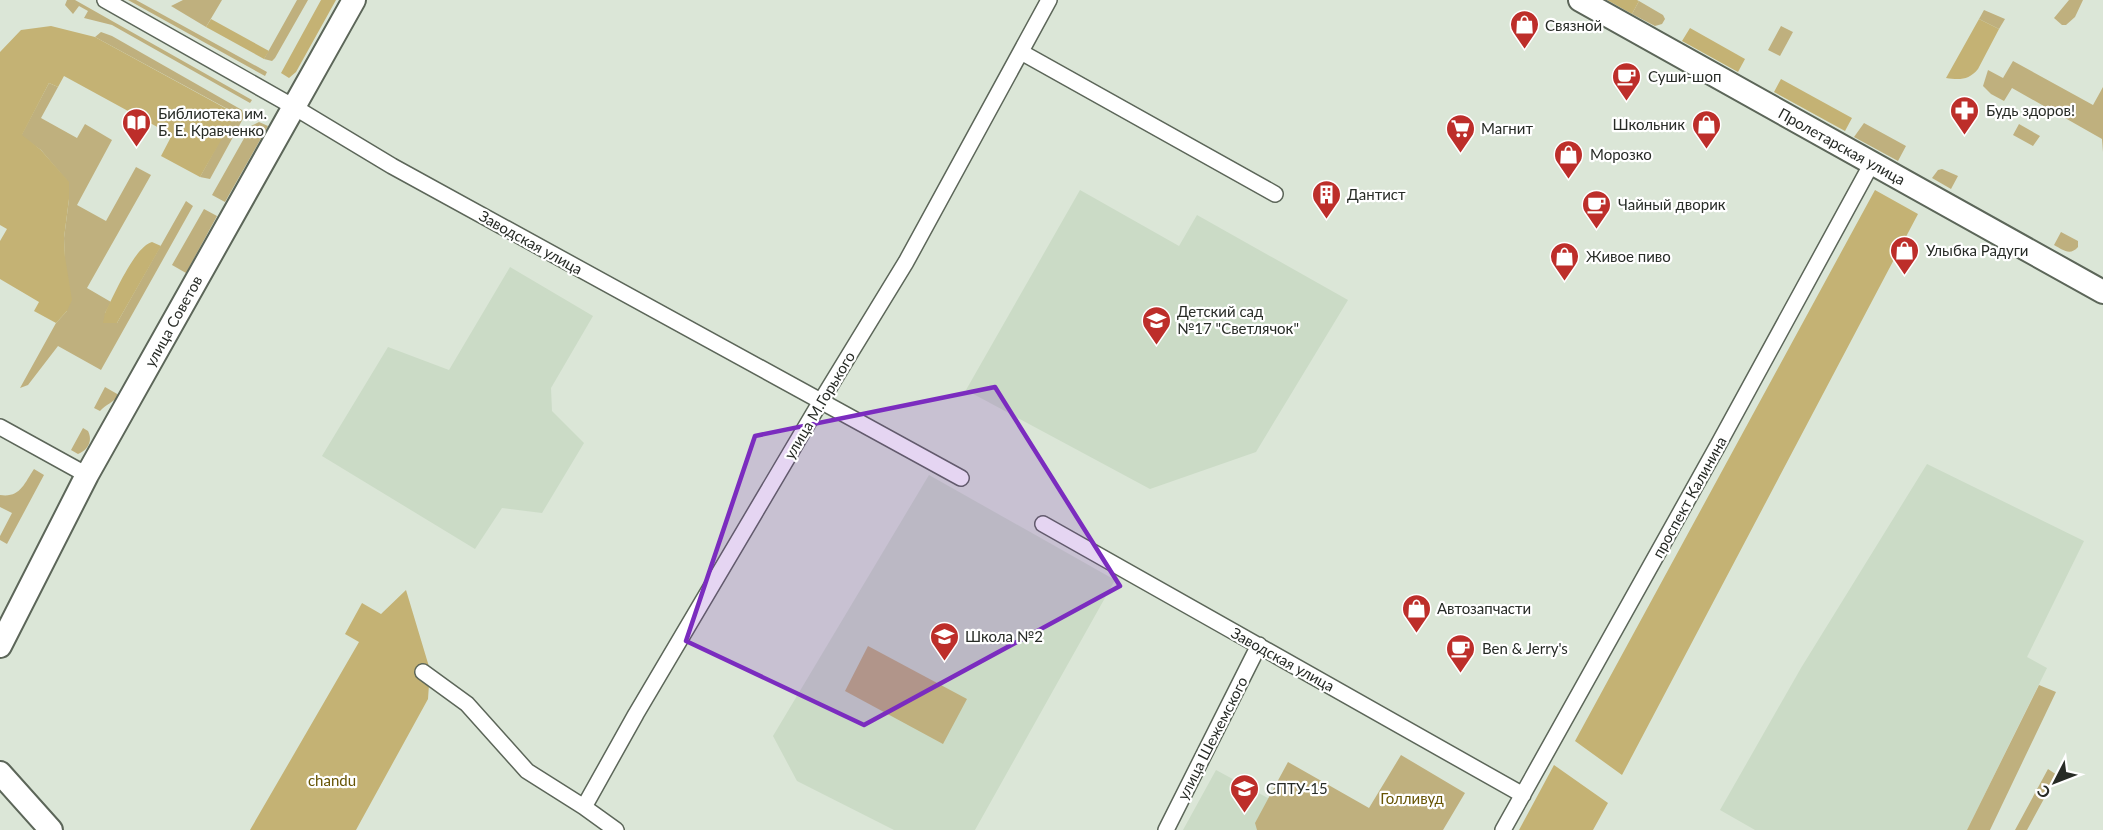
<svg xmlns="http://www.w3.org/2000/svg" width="2103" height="830" font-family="Lato,sans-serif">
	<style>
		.built { fill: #cbdbc6 }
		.green { fill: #bfb07e }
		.forest { fill: #c4b274 }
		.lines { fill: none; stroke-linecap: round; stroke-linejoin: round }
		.street-casing { stroke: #5c6659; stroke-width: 18 }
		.secondary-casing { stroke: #5c6659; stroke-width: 26 }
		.street { stroke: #fff; stroke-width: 15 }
		.secondary { stroke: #fff; stroke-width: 22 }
		.marked { fill: #7b2cbf; fill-opacity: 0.2; stroke: #7b2cbf; stroke-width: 4.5; stroke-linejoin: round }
		.labels { text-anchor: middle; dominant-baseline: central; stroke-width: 4.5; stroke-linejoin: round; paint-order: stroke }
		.poi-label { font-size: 15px; fill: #272b26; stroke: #fff; text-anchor: start }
		.street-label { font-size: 15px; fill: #272b26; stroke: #fff }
		.park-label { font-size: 15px; fill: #675404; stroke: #fff }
	</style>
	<rect width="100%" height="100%" fill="#dbe6d7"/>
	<path class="built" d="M1080 190 1179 246 1197 215 1348 300 1256 452 1150 489 966 390Z
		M510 267 593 316 551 388 552 411 584 443 542 513 502 508 475 549 322 456 388 347 449 370Z
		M1927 464 2084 541 2027 657 2047 668 1967 830H1755L1720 810 1801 668Z
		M929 475 1115 580 975 830H894L797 781 773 736Z
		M1216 770 1327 830H1183Z"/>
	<path class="green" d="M67 0H75L252 100 250 103 112 25 84 18 88 11 79 6 73 14 65 5Z
		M128 0H136L267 72 265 76Z
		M183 0H222L206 27 171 6Z
		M297 0H308L275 58 272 61 264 59Z
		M2069 0H2083L2075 17 2066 25H2062L2054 18Z
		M1639 1 1663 15 1665 19 1662 24 1655 26 1632 14Z
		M1984 10 2005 19 1999 29 1979 19Z
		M1781 26 1793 32 1780 56 1768 50Z
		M101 32 112 36 242 110 244 117 210 179 200 177 235 113 95 37Z
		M2013 61 2093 105 2103 87V152L2102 139 2012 88 2004 101 1991 94 1983 86 1988 70 2003 78Z
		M49 83 58 87 41 118 77 138 85 124 112 140 77 205 106 221 136 167 151 175 87 288 111 302 105 313 117 323 186 201 193 206 101 370 58 346 28 385 20 388 56 323 67 311 64 238 69 199 68 182 41 150 21 136Z
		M259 122 268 126 225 202 212 195 251 126Z
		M1864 123 1906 146 1898 161 1854 137Z
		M2019 124 2040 136 2033 146 2013 135Z
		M1942 169 1958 176 1951 189 1932 178 1938 170Z
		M204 209 217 216 186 273 172 265Z
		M2061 232 2078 241V247C2070 256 2063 250 2054 245Z
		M105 387 119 395C113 403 106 404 100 411L94 408Z
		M83 428 88 431C93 441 88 450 78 454L71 450Z
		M34 469 44 475 7 544 0 540V536L12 513 0 507V495C20 498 24 484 34 469Z
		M868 646 967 699 943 744 845 691Z
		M2039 685 2056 692 1990 830H1967Z
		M1401 755 1465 793 1443 830H1257L1255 823 1288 762 1369 808Z
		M2048 769 2057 775 2027 830H2015Z"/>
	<path class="forest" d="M321 0H336L296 72 289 78 281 73Z
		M1607 0H1637L1639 1 1632 14Z
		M211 19 269 51 264 59 206 27Z
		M1979 19 1999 29 1978 69C1969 80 1960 80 1946 78Z
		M51 26 95 37 236 114 200 177 161 156 172 135 64 76 58 87 49 83 22 135 41 150 69 182V199L64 238 65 257 72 300 67 311 56 323 34 311 39 302 0 279V241L7 229 0 225V52L21 30Z
		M1690 28 1745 59 1738 72 1682 41Z
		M1781 79 1852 118 1845 131 1774 92Z
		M1875 190 1918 214 1622 775 1575 741Z
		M152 242 161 246 117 323H103L105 313C113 297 135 246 152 242Z
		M406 590 430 670 428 699 356 830H250L359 642 345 634 362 603 381 614Z
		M1554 765 1608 803 1593 830H1519Z"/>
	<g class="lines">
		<defs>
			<path id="street" d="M105 0 294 107 392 166 961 478
				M1021 52 1275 194
				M0 427 87 475
				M1043 524 1523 795
				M423 672 467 704 527 771 584 807 616 830
				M584 807 636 714 821 401 906 262 1049 0
				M1166 830 1259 645
				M1503 830 1717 447 1872 163"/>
			<path id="secondary" d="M1580 0 2103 292
				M0 646 87 475 354 0
				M0 773 51 830"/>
		</defs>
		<use href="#street" class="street-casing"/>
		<use href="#secondary" class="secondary-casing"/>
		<use href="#street" class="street"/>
		<use href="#secondary" class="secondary"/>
	</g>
	<path class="marked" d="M995 387 1120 586 864 725 686 641 755 436Z"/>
	<defs>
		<symbol id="shop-pin" viewBox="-11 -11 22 30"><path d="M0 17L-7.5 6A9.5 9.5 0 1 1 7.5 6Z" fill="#bd2e2a" stroke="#fff"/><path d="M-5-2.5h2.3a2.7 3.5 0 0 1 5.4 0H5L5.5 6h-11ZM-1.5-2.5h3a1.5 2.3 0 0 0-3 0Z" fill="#fff"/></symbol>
		<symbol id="cafe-pin" viewBox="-11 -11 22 30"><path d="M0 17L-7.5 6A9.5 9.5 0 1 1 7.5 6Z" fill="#bd2e2a" stroke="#fff"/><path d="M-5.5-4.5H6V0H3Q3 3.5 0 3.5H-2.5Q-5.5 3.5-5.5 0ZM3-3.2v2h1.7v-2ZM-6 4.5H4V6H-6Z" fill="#fff"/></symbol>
		<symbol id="pharmacy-pin" viewBox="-11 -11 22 30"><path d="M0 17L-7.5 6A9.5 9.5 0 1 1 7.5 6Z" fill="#bd2e2a" stroke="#fff"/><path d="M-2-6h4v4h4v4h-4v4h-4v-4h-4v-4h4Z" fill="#fff"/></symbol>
		<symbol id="library-pin" viewBox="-11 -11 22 30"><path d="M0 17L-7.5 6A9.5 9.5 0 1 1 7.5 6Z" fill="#bd2e2a" stroke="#fff"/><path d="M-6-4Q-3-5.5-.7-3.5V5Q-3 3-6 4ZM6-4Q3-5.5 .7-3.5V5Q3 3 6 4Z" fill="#fff"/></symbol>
		<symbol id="supermarket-pin" viewBox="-11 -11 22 30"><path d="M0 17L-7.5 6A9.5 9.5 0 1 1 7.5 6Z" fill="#bd2e2a" stroke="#fff"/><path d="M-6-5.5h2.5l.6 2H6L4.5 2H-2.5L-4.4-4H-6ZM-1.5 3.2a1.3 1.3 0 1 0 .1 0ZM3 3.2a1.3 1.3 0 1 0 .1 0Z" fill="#fff"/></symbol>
		<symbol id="building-pin" viewBox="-11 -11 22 30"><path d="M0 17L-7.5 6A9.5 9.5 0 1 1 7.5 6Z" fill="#bd2e2a" stroke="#fff"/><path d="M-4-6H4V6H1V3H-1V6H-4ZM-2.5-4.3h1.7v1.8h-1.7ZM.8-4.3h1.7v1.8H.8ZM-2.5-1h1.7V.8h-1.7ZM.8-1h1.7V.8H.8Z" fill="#fff"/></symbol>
		<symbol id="school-pin" viewBox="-11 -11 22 30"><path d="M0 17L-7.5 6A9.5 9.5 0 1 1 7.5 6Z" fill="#bd2e2a" stroke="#fff"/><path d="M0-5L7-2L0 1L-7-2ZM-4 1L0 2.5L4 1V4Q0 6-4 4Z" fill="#fff"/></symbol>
		<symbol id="university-pin" viewBox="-11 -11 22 30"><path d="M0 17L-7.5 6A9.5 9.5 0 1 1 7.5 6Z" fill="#bd2e2a" stroke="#fff"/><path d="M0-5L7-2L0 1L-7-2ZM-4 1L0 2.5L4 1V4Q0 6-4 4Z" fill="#fff"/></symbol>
	</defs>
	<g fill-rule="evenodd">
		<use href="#shop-pin" x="1508" y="8" width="33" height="45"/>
		<use href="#cafe-pin" x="1610" y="60" width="33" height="45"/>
		<use href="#pharmacy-pin" x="1948" y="94" width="33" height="45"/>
		<use href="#library-pin" x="120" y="106" width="33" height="45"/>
		<use href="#shop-pin" x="1690" y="108" width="33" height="45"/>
		<use href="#supermarket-pin" x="1444" y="112" width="33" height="45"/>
		<use href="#shop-pin" x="1552" y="138" width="33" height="45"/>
		<use href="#building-pin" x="1310" y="178" width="33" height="45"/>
		<use href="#cafe-pin" x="1580" y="188" width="33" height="45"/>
		<use href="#shop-pin" x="1888" y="234" width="33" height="45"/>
		<use href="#shop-pin" x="1548" y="240" width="33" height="45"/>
		<use href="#school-pin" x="1140" y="304" width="33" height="45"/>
		<use href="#shop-pin" x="1400" y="592" width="33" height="45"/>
		<use href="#school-pin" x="928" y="620" width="33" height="45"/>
		<use href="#cafe-pin" x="1444" y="632" width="33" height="45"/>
		<use href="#university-pin" x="1228" y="772" width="33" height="45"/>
	</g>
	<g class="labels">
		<g class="poi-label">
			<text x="1545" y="25">Связной</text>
			<text x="1648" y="76">Суши-шоп</text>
			<text x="1986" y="110">Будь здоров!</text>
			<text x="158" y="113">Библиотека им.<tspan x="158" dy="17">Б. Е. Кравченко</tspan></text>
			<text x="1685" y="124" text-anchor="end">Школьник</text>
			<text x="1481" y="128">Магнит</text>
			<text x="1590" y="154">Морозко</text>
			<text x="1347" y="194">Дантист</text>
			<text x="1618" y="204">Чайный дворик</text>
			<text x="1926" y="250">Улыбка Радуги</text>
			<text x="1586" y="256">Живое пиво</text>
			<text x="1177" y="311">Детский сад<tspan x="1177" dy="17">№17 "Светлячок"</tspan></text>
			<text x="1437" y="608">Автозапчасти</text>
			<text x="965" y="636">Школа №2</text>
			<text x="1482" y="648">Ben &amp; Jerry's</text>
			<text x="1266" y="788">СПТУ-15</text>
		</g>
		<g class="street-label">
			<text transform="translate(1842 146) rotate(29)">Пролетарская улица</text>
			<text transform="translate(531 242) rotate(29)">Заводская улица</text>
			<text transform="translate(173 321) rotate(-61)">улица Советов</text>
			<text transform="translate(819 405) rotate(-59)">улица М.Горького</text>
			<text transform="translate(1689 497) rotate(-61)">проспект Калинина</text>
			<text transform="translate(1283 659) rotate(29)">Заводская улица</text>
			<text transform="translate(1212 738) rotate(-63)">улица Шежемского</text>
		</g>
		<g class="park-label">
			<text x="332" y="780">chandu</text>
			<text x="1412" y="798">Голливуд</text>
		</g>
	</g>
	<g transform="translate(2055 782) rotate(228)" stroke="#ffffff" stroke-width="4.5" paint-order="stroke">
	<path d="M0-4.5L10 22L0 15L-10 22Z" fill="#272b26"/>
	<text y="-9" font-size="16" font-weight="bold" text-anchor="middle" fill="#272b26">С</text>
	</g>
</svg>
